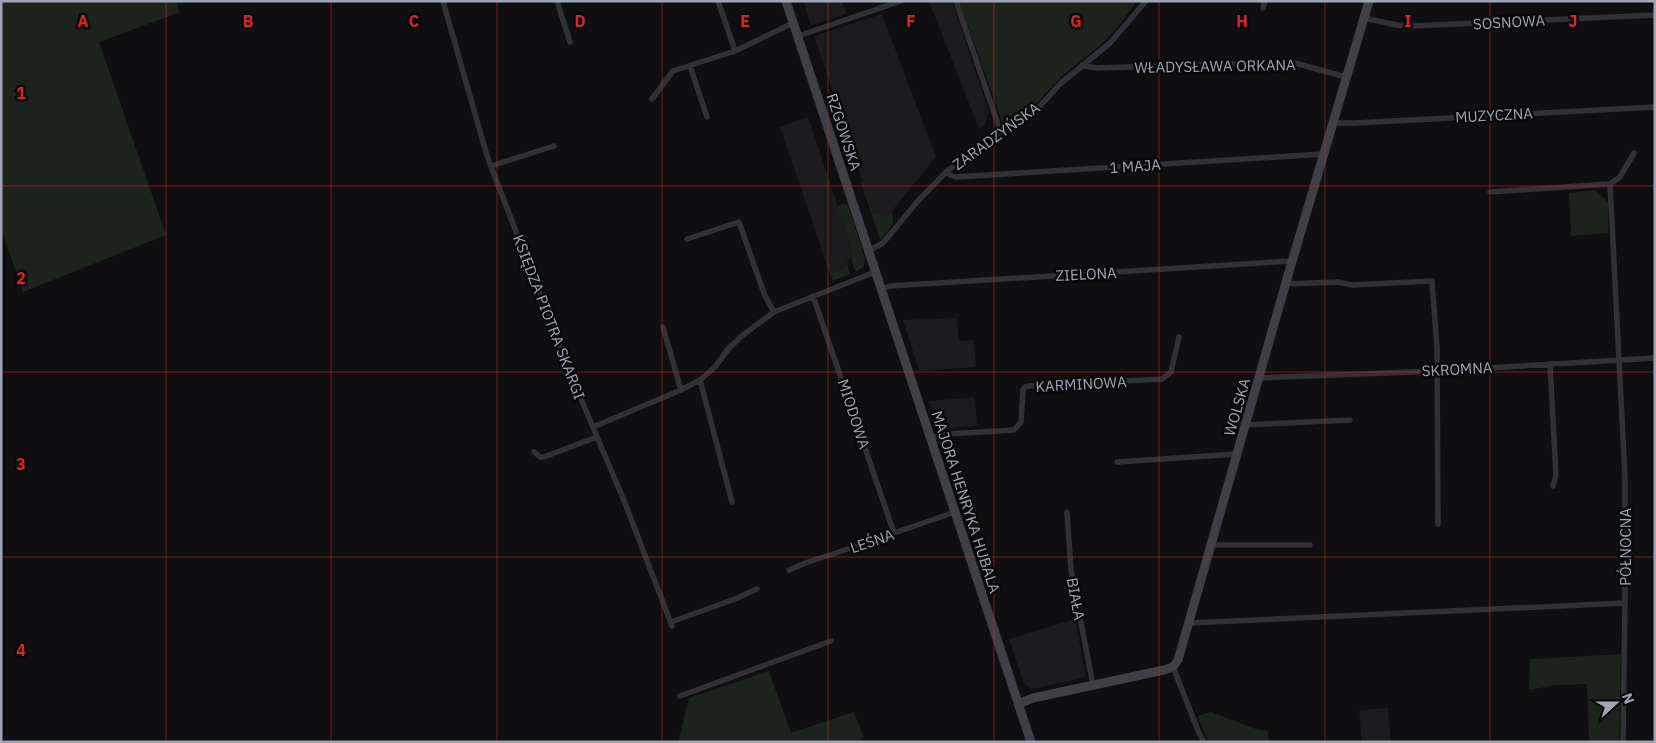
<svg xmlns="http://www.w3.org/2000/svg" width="1656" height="743" font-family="'IBM Plex Sans',sans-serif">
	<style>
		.built { fill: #1b1b1d }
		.green { fill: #1b231c }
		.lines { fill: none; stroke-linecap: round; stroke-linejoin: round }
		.street { stroke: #303136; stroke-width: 5.5 }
		.secondary { stroke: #3e4046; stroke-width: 9 }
		.grid { fill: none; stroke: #d62828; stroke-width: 1; stroke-opacity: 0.55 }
		.labels { text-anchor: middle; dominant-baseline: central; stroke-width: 5; stroke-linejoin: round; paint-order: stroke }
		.street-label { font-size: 15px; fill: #9fa5b2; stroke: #0a0a0b }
		.grid-label { font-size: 16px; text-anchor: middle; font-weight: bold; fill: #d62828; stroke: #0a0a0b; stroke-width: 5; stroke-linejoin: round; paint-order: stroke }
	</style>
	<rect width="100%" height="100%" fill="#0f0f11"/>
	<path class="built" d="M803 1H842L847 14 811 25Z
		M929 1H952L989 112 984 126 979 129Z
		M882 14 936 157 887 217 873 212 814 36Z
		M808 117 849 240 852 256 841 269 830 274 780 127Z
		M957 318 959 341 974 340 976 367 919 371 903 320Z
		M975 397 977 426 951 428 947 424H936L929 401Z
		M1075 619 1086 677 1032 689 1024 684 1009 639Z
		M1388 708 1391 742H1362L1359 710Z"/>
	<path class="green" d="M1 1H177L180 12 99 42 166 235 23 292 1 229Z
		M959 1H1137L1117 28 1099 46 1062 76 1029 112 1004 127Z
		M861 182H863L873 212 887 217 892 211 893 223 882 239H880Z
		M1595 190 1608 202V233L1571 236 1569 193Z
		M844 203 848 205 865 258 864 266 857 271H855L851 258 852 256 849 240 837 206Z
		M847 262 850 274 833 281 830 274 841 269Z
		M1621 654 1619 742H1589L1587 684 1556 685 1529 690 1530 659Z
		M769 671 791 733 854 712 864 738 854 742H678L689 698Z
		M1211 712 1256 729 1268 731 1269 742H1209L1203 731 1198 717 1200 715Z"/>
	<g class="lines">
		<path class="street" d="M443 1 487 156 571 375 625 503 672 626
			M557 1 570 42
			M718 1 735 51
			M956 1 1001 133
			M1263 8 1265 1
			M1364 18 1397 25 1413 26 1655 15
			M798 36 901 1
			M1082 65 1096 68 1291 62 1346 77
			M690 66 707 117
			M652 99 673 71 735 51 793 23
			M1333 123H1355L1655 107
			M491 166 554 146
			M946 172 950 175 956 177 1324 154
			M1490 192 1610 184 1620 177 1634 153
			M687 239 739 222 765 296 774 312
			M868 251 883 243 917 202 946 172 974 150 1027 116 1041 105 1060 84 1110 43 1146 1
			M1286 284 1338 282 1352 285 1432 281 1437 348 1438 524
			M881 289 890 286 1292 261
			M813 296 894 533
			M663 327 681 390
			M1550 364 1556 475 1553 486
			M1260 378 1437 371 1655 358
			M700 380 732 502
			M1246 425 1350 420
			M593 427 681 390 700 380 715 367 729 348 743 335 774 312 875 272
			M930 438 948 434 1014 430 1021 422 1023 390 1025 387 1030 386 1162 379 1171 372 1179 337
			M534 452 540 457H544L597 437
			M1117 462 1237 454
			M1067 512 1071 571 1093 685
			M1212 545H1310
			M789 570 808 562 836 553 955 512
			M671 622 735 599 757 589
			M1189 623 1625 603V477L1610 184
			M1173 667 1199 733 1204 742
			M680 696 831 641
			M1623 742 1625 603"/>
		<path class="secondary" d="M786 1 1031 742
			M1018 704 1033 698 1164 670 1173 667 1178 660 1291 265 1369 1"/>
	</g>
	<path class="grid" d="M166 1V742M331 1V742M497 1V742M662 1V742M828 1V742M994 1V742M1159 1V742M1325 1V742M1490 1V742M1 186H1655M1 372H1655M1 557H1655"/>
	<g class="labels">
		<g class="street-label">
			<text transform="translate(1509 22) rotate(-3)">SOSNOWA</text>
			<text transform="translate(1215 66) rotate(-1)">WŁADYSŁAWA ORKANA</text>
			<text transform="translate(1494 115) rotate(-3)">MUZYCZNA</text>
			<text transform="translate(844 132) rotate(72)">RZGOWSKA</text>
			<text transform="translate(996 136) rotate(-36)">ZARADZYŃSKA</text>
			<text transform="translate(1135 166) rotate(-4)">1 MAJA</text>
			<text transform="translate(1086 274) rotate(-3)">ZIELONA</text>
			<text transform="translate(549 317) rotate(69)">KSIĘDZA PIOTRA SKARGI</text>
			<text transform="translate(1457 369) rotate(-3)">SKROMNA</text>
			<text transform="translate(1081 384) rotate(-3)">KARMINOWA</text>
			<text transform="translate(1237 407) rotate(-74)">WOLSKA</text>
			<text transform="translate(854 414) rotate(72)">MIODOWA</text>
			<text transform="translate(966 502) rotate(72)">MAJORA HENRYKA HUBALA</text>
			<text transform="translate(872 541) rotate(-19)">LEŚNA</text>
			<text transform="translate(1625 547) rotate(-90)">PÓŁNOCNA</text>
			<text transform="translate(1076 599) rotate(80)">BIAŁA</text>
		</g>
	</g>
	<g class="grid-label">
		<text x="83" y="27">A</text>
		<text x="248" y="27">B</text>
		<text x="414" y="27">C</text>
		<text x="580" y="27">D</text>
		<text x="745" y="27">E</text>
		<text x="911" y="27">F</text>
		<text x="1076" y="27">G</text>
		<text x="1242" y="27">H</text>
		<text x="1408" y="27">I</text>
		<text x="1573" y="27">J</text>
		<text x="21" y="99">1</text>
		<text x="21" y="284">2</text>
		<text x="21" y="470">3</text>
		<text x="21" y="656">4</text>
	</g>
	<rect width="1656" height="743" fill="none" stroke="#9fa5b2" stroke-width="5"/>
	<g transform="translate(1616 703) rotate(69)" stroke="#0a0a0b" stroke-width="4" paint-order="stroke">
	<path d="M0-4L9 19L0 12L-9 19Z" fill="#9fa5b2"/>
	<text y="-8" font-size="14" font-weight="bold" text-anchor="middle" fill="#9fa5b2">N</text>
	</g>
</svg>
